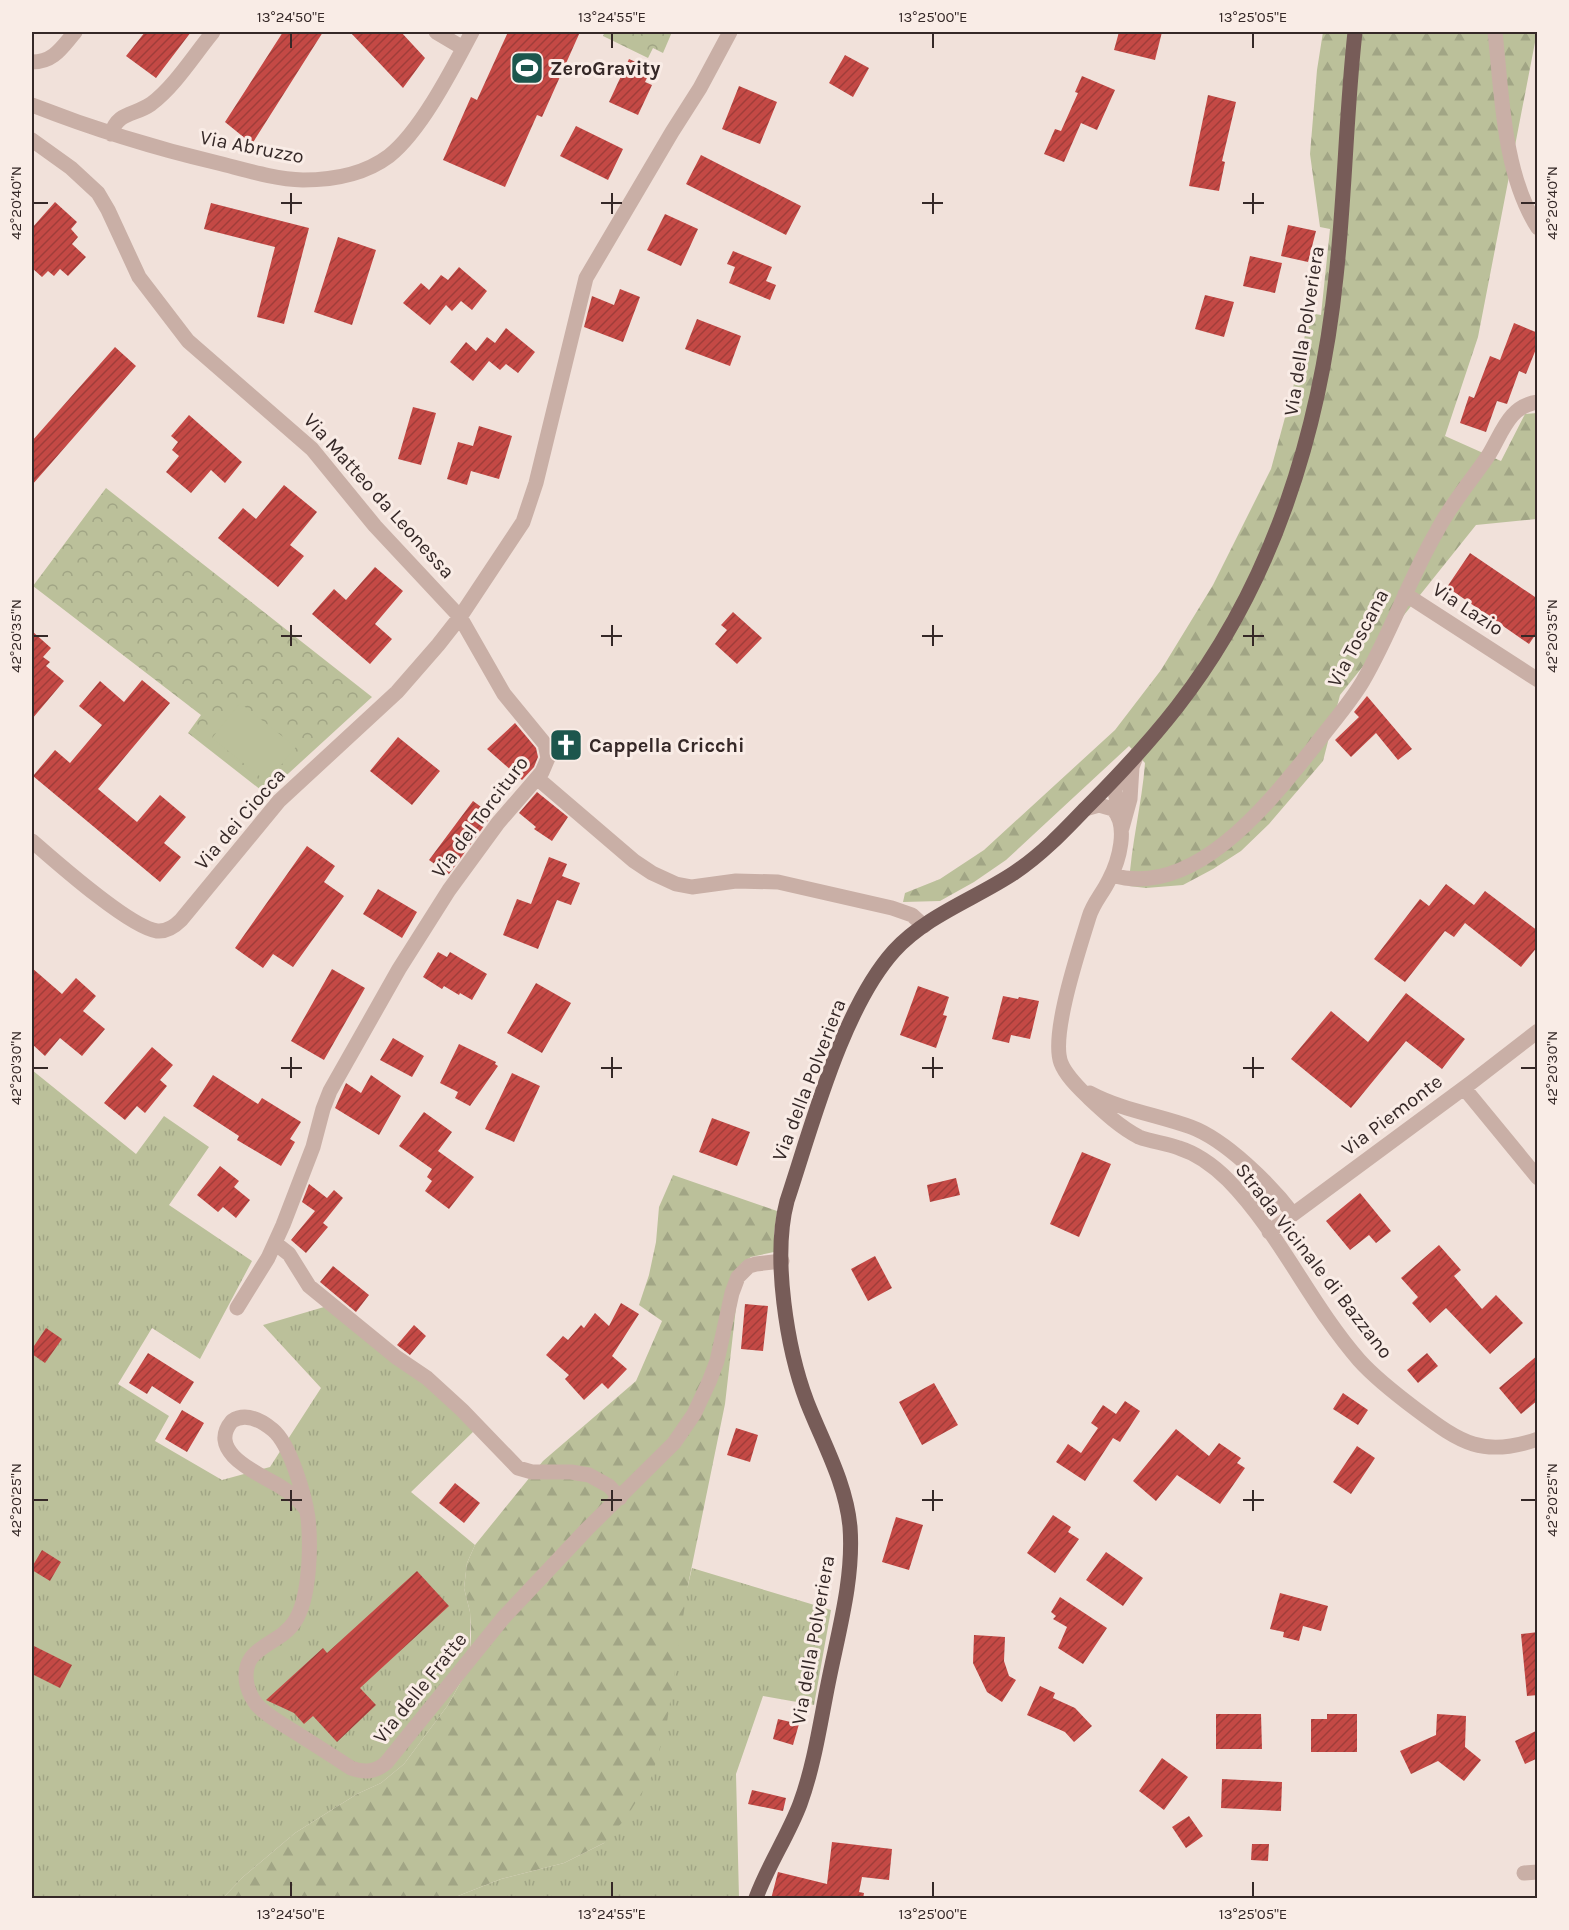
<svg xmlns="http://www.w3.org/2000/svg" width="1569" height="1930" font-family="Karla,sans-serif">
	<style>
		.grass { fill: url(#grass-tufts) }
		.forest { fill: url(#forest-firs) }
		.park { fill: url(#park-crowns) }
		.garden { fill: #bbc09a }
		.building { fill: url(#building-hatch) }
		.lines { fill: none; stroke-linecap: round; stroke-linejoin: round }
		.minor { stroke: #c9afa6; stroke-width: 15 }
		.major { stroke: #775c58; stroke-width: 15 }
		.ticks { fill: none; stroke: #352827; stroke-width: 2 }
		.labels { text-anchor: middle; dominant-baseline: central; stroke-width: 6; stroke-linejoin: round; paint-order: stroke }
		.poi-label { font-size: 20px; font-weight: bold; fill: #352827; stroke: #f9ece6; text-anchor: start }
		.street-label { font-size: 20px; fill: #352827; stroke: #f9ece6 }
		.neatline { fill: none; stroke: #352827; stroke-width: 2 }
		.ticks-label { font-size: 15px; text-anchor: middle; fill: #352827 }
	</style>
	<defs>
		<pattern id="grass-tufts" width="24" height="20" patternUnits="userSpaceOnUse" patternTransform="scale(1.5)"><rect width="24" height="20" fill="#bbc09a"/><path d="M3 7l-1-3M5 7V3M7 7l1-3M15 17l-1-3M17 17v-4M19 17l1-3" fill="none" stroke="#a1a585"/></pattern>
		<pattern id="forest-firs" width="22" height="20" patternUnits="userSpaceOnUse" patternTransform="scale(1.5)"><rect width="22" height="20" fill="#bbc09a"/><path d="M5 1l3.5 6h-7zM16 11l3.5 6h-7z" fill="#a1a585"/></pattern>
		<pattern id="park-crowns" width="20" height="18" patternUnits="userSpaceOnUse" patternTransform="scale(1.5)"><rect width="20" height="18" fill="#bbc09a"/><path d="M2 6a3 3 0 1 1 6 0M12 15a3 3 0 1 1 6 0" fill="none" stroke="#a1a585"/></pattern>
		<pattern id="building-hatch" width="6" height="6" patternUnits="userSpaceOnUse" patternTransform="scale(1.5)"><rect width="6" height="6" fill="#c44945"/><path d="M-1 1l2-2M0 6l6-6M5 7l2-2" fill="none" stroke="#a03d3a"/></pattern>
	</defs>
	<rect width="100%" height="100%" fill="#f1e1da"/>
	<path class="grass" d="M32 1070 136 1154 164 1116 209 1147 169 1205 252 1261 200 1359 152 1328 118 1384 169 1416 155 1441 222 1480 270 1467 321 1388 263 1325 324 1307 432 1389 474 1431 411 1492 475 1545 467 1563 464 1588 470 1612V1651L463 1678 448 1705 404 1764 381 1783 357 1794 295 1833 243 1877 223 1898H32Z
		M692 1568 831 1610 814 1705 763 1696 736 1774 739 1898H453L501 1879 564 1863 604 1843 688 1585Z"/>
	<path class="forest" d="M1323 32H1537L1478 337 1445 436 1501 461 1525 414 1537 413V519L1476 525 1340 695 1323 761 1269 824 1241 851 1213 869 1183 885 1146 888 1129 886C1131 844 1142 804 1145 763L1129 746 1006 860 974 882 940 901 903 902 905 893 940 879 984 850 1115 730 1161 670 1213 585 1271 469 1293 388 1310 313 1321 315 1330 229 1320 227 1310 154 1317 70Z
		M673 1175 777 1211 774 1234V1252L751 1257 741 1264 725 1404 688 1585 667 1722 652 1776 626 1818 604 1843 564 1863 501 1879 453 1898H223L243 1877 295 1833 357 1794 381 1783 404 1764 448 1705 463 1678 470 1651 471 1636 470 1612 464 1588 467 1563 475 1545 543 1461 636 1381 662 1321 639 1305 649 1275 656 1242 659 1207Z"/>
	<path class="park" d="M605 32H672L663 53 653 48 648 58 603 36Z
		M106 488 372 697 266 794 188 733 201 715 33 586Z"/>
	<path class="garden" d="M240 703 296 747 267 782 212 738Z"/>
	<path class="building" d="M145 32H191L156 78 126 56Z
		M283 32H323L252 144 225 122Z
		M350 32H401L425 58 403 88Z
		M508 32H580L542 117 537 115 505 187 443 160 471 97 477 100Z
		M1119 32H1162L1155 60 1114 50Z
		M845 55 869 68 853 97 829 83Z
		M629 59 651 69 645 82 652 85 638 115 609 102Z
		M1082 76 1115 90 1097 130 1081 123 1064 162 1044 154 1055 129 1061 131 1078 93 1075 92Z
		M739 86 777 102 760 144 722 129Z
		M1208 95 1236 102 1222 161 1225 162 1219 191 1189 186Z
		M576 126 623 149 608 180 560 156Z
		M701 155 801 206 786 235 686 184Z
		M55 202 77 222 71 229 78 237 72 244 86 257 68 276 60 269 54 276 48 271 42 277 32 268V228Z
		M211 203 309 228 284 324 257 317 275 247 204 229Z
		M665 214 698 229 681 266 647 250Z
		M1288 225 1316 231 1308 262 1281 256Z
		M338 237 376 250 352 325 314 312Z
		M733 251 772 267 766 281 776 285 770 300 729 283 735 267 727 264Z
		M1250 256 1282 263 1275 293 1243 286Z
		M459 267 487 291 472 310 461 301 452 311 446 305 430 325 403 303 421 283 429 290 441 275 448 280Z
		M620 289 640 297 623 342 584 327 592 296 614 305Z
		M1205 295 1234 302 1224 337 1195 329Z
		M697 319 741 336 730 366 685 349Z
		M1514 323 1538 333V344L1526 374 1519 371 1507 404 1497 401 1486 432 1460 423 1469 396 1474 398 1490 356 1500 360Z
		M506 328 535 352 518 373 506 364 500 370 489 361 473 381 450 362 466 342 476 351 487 337 495 343Z
		M115 347 136 366 32 485V441Z
		M413 407 436 413 421 465 398 459Z
		M189 415 242 462 225 483 211 470 191 493 166 472 179 456 172 450 178 442 171 436Z
		M479 426 512 436 499 479 471 471 467 485 447 479 458 442 473 446Z
		M284 485 317 512 290 545 304 556 278 587 218 538 243 508 256 519Z
		M1470 553 1538 599V631L1529 644 1447 587Z
		M375 567 403 591 375 624 392 639 370 664 312 614 334 589 346 600Z
		M733 612 762 638 737 664 715 644 727 630 721 625Z
		M32 631 51 648 43 657 50 662 46 666 64 681 32 719Z
		M142 680 170 703 98 789 137 822 160 795 186 817 164 843 181 857 160 882 33 776 55 750 70 763 102 725 79 706 100 681 124 702Z
		M1367 696 1412 749 1398 760 1376 733 1351 757 1335 740 1359 717 1354 712Z
		M515 723 536 748 538 757 534 767 522 780 487 749Z
		M398 737 440 771 412 805 370 771Z
		M537 792 568 817 552 841 534 829 536 827 519 813Z
		M473 801 492 815 449 874 429 860Z
		M307 846 335 866 324 882 344 896 293 967 273 954 263 968 235 948Z
		M549 857 567 864 562 876 580 883 571 905 557 900 538 949 503 935 517 899 531 904Z
		M1446 884 1474 905 1485 891 1538 931V946L1521 967 1465 923 1454 937 1445 931 1405 982 1374 959 1420 899 1429 906Z
		M378 889 417 912 402 938 363 914Z
		M438 952 447 957 450 952 487 974 472 1000 460 993 459 995 444 986 442 989 423 977Z
		M32 968 62 994 76 978 96 996 83 1011 105 1029 82 1056 60 1038 45 1056 32 1044Z
		M332 969 365 988 324 1060 291 1041Z
		M536 983 571 1003 542 1053 507 1033Z
		M918 986 949 997 943 1015 947 1016 936 1048 900 1035Z
		M1406 993 1465 1039 1442 1069 1406 1041 1351 1108 1291 1059 1331 1011 1368 1042Z
		M1003 996 1018 999 1019 997 1039 1001 1030 1039 1011 1035 1009 1043 992 1039Z
		M393 1038 424 1056 412 1077 380 1060Z
		M459 1044 496 1062 495 1064 498 1066 470 1106 455 1098 458 1092 440 1083Z
		M152 1047 173 1065 160 1080 167 1086 145 1113 137 1106 125 1120 104 1103Z
		M512 1073 540 1086 514 1142 485 1129Z
		M213 1075 258 1104 262 1098 301 1122 290 1139 295 1142 281 1166 237 1140 239 1136 193 1106Z
		M371 1075 401 1096 379 1135 335 1108 346 1083 361 1093Z
		M424 1112 452 1132 438 1151 474 1177 449 1209 425 1191 432 1181 427 1177 432 1169 399 1146Z
		M712 1118 750 1132 737 1166 699 1152Z
		M1082 1152 1111 1164 1079 1237 1050 1224Z
		M220 1166 239 1181 234 1187 250 1200 236 1218 223 1207 218 1212 197 1195Z
		M956 1178 960 1195 930 1202 927 1185Z
		M309 1184 327 1198 334 1190 343 1198 323 1223 328 1227 306 1253 291 1240 315 1211 302 1202Z
		M1360 1193 1391 1231 1376 1243 1369 1235 1350 1250 1326 1221Z
		M1439 1245 1461 1270 1454 1276 1482 1309 1496 1295 1523 1323 1490 1354 1446 1308 1430 1323 1412 1303 1418 1297 1401 1278Z
		M875 1256 892 1288 868 1301 851 1269Z
		M333 1266 369 1295 356 1312 320 1282Z
		M621 1303 639 1314 612 1356 627 1369 608 1389 602 1383 584 1400 565 1379 569 1375 546 1355 563 1336 568 1340 581 1325 584 1328 595 1313 609 1326Z
		M745 1304 768 1306 763 1351 741 1349Z
		M414 1325 426 1336 410 1355 397 1345Z
		M46 1328 62 1339 45 1363 32 1354V1349Z
		M148 1353 194 1382 180 1404 152 1386 147 1394 129 1383Z
		M1427 1353 1438 1366 1418 1383 1407 1370Z
		M1538 1355V1400L1521 1414 1499 1388Z
		M934 1383 958 1425 922 1445 899 1402Z
		M1343 1393 1368 1410 1358 1425 1333 1409Z
		M1125 1401 1140 1411 1120 1442 1113 1438 1085 1481 1056 1462 1068 1444 1081 1453 1098 1428 1091 1423 1103 1405 1116 1414Z
		M182 1410 204 1423 187 1452 165 1439Z
		M736 1428 758 1435 750 1462 727 1455Z
		M1176 1429 1209 1456 1219 1443 1241 1458 1237 1463 1245 1468 1220 1504 1177 1475 1156 1501 1133 1481Z
		M1357 1446 1375 1458 1351 1494 1333 1482Z
		M455 1483 480 1503 464 1523 439 1503Z
		M1053 1515 1071 1527 1068 1532 1079 1539 1055 1573 1027 1553Z
		M896 1517 923 1525 909 1570 882 1562Z
		M42 1550 61 1562 50 1581 32 1570V1567Z
		M1106 1552 1143 1578 1123 1606 1086 1580Z
		M417 1571 449 1606 360 1688 376 1705 337 1742 313 1716 304 1724 294 1713 266 1700 323 1648 327 1653Z
		M1280 1593 1328 1606 1321 1631 1303 1626 1299 1641 1283 1637 1284 1632 1270 1629Z
		M1060 1597 1107 1628 1083 1664 1058 1648 1067 1627 1053 1619 1056 1616 1051 1612Z
		M1538 1632V1695L1527 1696 1521 1634Z
		M974 1635 1005 1637 1004 1661 1009 1676 1016 1680 1002 1702 987 1692 973 1663Z
		M32 1645 72 1665 60 1688 32 1674Z
		M1040 1686 1055 1693 1053 1698 1075 1708 1092 1726 1074 1742 1065 1732 1027 1715Z
		M1216 1714H1261L1262 1749H1216Z
		M1327 1714H1357V1752H1311V1719H1327Z
		M1437 1714 1466 1716 1465 1747 1481 1760 1464 1781 1438 1761 1411 1774 1400 1751 1436 1735Z
		M778 1719 799 1724 793 1745 773 1739Z
		M1538 1730V1758L1525 1764 1515 1741Z
		M1162 1758 1188 1777 1164 1810 1139 1791Z
		M1222 1779 1282 1782 1281 1811 1221 1808Z
		M752 1790 786 1798 783 1811 748 1804Z
		M1189 1816 1203 1836 1186 1848 1172 1827Z
		M832 1842 892 1849 889 1880 862 1877 859 1892 864 1893 863 1899H771L778 1872 827 1884Z
		M1252 1844H1269L1268 1861 1251 1860Z"/>
	<g class="lines">
		<path class="minor" d="M436 32 463 48
			M1495 32C1502 94 1503 174 1538 228
			M32 62C54 62 62 47 75 32
			M32 105C93 129 154 148 218 163 246 170 274 179 303 180 333 180 365 174 389 156 421 131 453 68 472 32
			M111 134C118 111 134 116 151 104 175 86 194 55 213 32
			M32 140 71 168 98 193 108 210 139 277 188 341 312 449 375 526 460 617 438 645 397 692 279 801 181 920C175 926 167 932 157 931 129 927 55 861 32 841
			M1405 594 1538 680
			M537 778 634 861 652 873 676 884 692 887 736 881 778 882 892 908 912 915 924 926
			M1085 809 1099 805 1113 809C1129 826 1119 861 1109 880 1103 893 1093 903 1089 917 1080 947 1050 1035 1061 1063 1066 1076 1079 1088 1089 1098 1105 1113 1120 1127 1139 1137 1152 1142 1166 1143 1179 1148 1198 1154 1214 1166 1228 1180 1280 1233 1310 1304 1359 1360 1376 1379 1397 1395 1417 1410 1461 1443 1483 1458 1538 1439
			M1120 818 1113 781 1123 783
			M1122 828 1130 799 1132 767 1137 754
			M1112 875C1196 900 1272 799 1317 743 1332 723 1350 703 1363 681 1391 633 1409 579 1437 531 1451 504 1471 481 1488 456 1502 434 1508 406 1538 402
			M1464 1088 1538 1178
			M1090 1093C1122 1110 1158 1115 1191 1127 1226 1140 1271 1185 1293 1214
			M1269 1232 1472 1082 1538 1031
			M275 1243 289 1254 309 1286 396 1357 427 1378 462 1410 518 1468 532 1472H571L589 1475 609 1486 620 1498
			M237 1308 268 1258 283 1225 313 1147 323 1109 330 1091 399 969 449 890 498 823 542 772 548 758 545 744 504 694 460 617 523 522 536 483 586 278 672 132 700 88 730 32
			M306 1509C299 1500 291 1493 281 1487 262 1475 205 1453 232 1421 246 1412 262 1421 273 1430 290 1444 305 1496 308 1518 311 1545 310 1598 295 1621 279 1647 239 1645 247 1685 249 1692 252 1699 257 1705 266 1715 279 1722 290 1729 311 1742 331 1755 351 1768 365 1773 375 1772 386 1763L504 1617 587 1529 674 1443 694 1414 709 1382 717 1361 732 1293 738 1277 749 1266 756 1264 782 1261
			M1524 1873 1538 1872"/>
		<path class="major" d="M756 1898C768 1865 788 1836 800 1804 814 1766 820 1724 828 1684 838 1633 854 1579 850 1527 846 1483 823 1443 807 1402 787 1349 772 1257 787 1201 812 1126 842 1009 894 951 927 915 975 899 1014 873 1041 855 1063 832 1085 809 1117 777 1149 743 1177 707 1273 584 1320 431 1336 277 1345 195 1346 113 1355 32"/>
	</g>
	<path class="ticks" d="M291 33V48M612 33V48M933 33V48M1253 33V48M291 193V214M612 193V214M933 193V214M1253 193V214M33 203H48M281 203H302M601 203H622M922 203H943M1243 203H1264M1521 203H1536M291 625V646M612 625V646M933 625V646M1253 625V646M33 636H48M281 636H302M601 636H622M922 636H943M1243 636H1264M1521 636H1536M291 1057V1078M612 1057V1078M933 1057V1078M1253 1057V1078M33 1068H48M281 1068H302M601 1068H622M922 1068H943M1243 1068H1264M1521 1068H1536M291 1490V1511M612 1490V1511M933 1490V1511M1253 1490V1511M33 1500H48M281 1500H302M601 1500H622M922 1500H943M1243 1500H1264M1521 1500H1536M291 1882V1897M612 1882V1897M933 1882V1897M1253 1882V1897"/>
	<defs>
		<symbol id="stadium-square" viewBox="-11 -11 22 22"><rect x="-9" y="-9" width="18" height="18" rx="4" fill="#1d564d" stroke="#f9ece6"/><path d="M0-5a6.5 5 0 1 0 0 10a6.5 5 0 1 0 0-10ZM-3.5-1.8h7v3.6h-7Z" fill="#fff"/></symbol>
		<symbol id="church-square" viewBox="-11 -11 22 22"><rect x="-9" y="-9" width="18" height="18" rx="4" fill="#1d564d" stroke="#f9ece6"/><path d="M-1.2-6h2.4v3.5h3.3v2.4h-3.3V6h-2.4V-.1h-3.3v-2.4h3.3Z" fill="#fff"/></symbol>
	</defs>
	<g fill-rule="evenodd">
		<use href="#stadium-square" x="508" y="49" width="38" height="38"/>
		<use href="#church-square" x="547" y="726" width="38" height="38"/>
	</g>
	<g class="labels">
		<g class="poi-label">
			<text x="550" y="68">ZeroGravity</text>
			<text x="589" y="745">Cappella Cricchi</text>
		</g>
		<g class="street-label">
			<text transform="translate(252 147) rotate(11)">Via Abruzzo</text>
			<text transform="translate(1304 331) rotate(-81)">Via della Polveriera</text>
			<text transform="translate(379 496) rotate(48)">Via Matteo da Leonessa</text>
			<text transform="translate(1468 609) rotate(33)">Via Lazio</text>
			<text transform="translate(1358 638) rotate(-62)">Via Toscana</text>
			<text transform="translate(480 817) rotate(-53)">Via del Torcituro</text>
			<text transform="translate(240 819) rotate(-49)">Via dei Ciocca</text>
			<text transform="translate(809 1080) rotate(-69)">Via della Polveriera</text>
			<text transform="translate(1392 1115) rotate(-37)">Via Piemonte</text>
			<text transform="translate(1314 1261) rotate(52)">Strada Vicinale di Bazzano</text>
			<text transform="translate(813 1640) rotate(-80)">Via della Polveriera</text>
			<text transform="translate(420 1688) rotate(-51)">Via delle Fratte</text>
		</g>
	</g>
	<rect width="1569" height="1930" fill="none" stroke="#f9ece6" stroke-width="66"/>
	<rect x="33" y="33" width="1503" height="1864" class="neatline"/>
	<g class="ticks-label">
		<text x="291" y="22">13°24'50"E</text>
		<text x="612" y="22">13°24'55"E</text>
		<text x="933" y="22">13°25'00"E</text>
		<text x="1253" y="22">13°25'05"E</text>
		<text transform="translate(16 203) rotate(-90)" y="5">42°20'40"N</text>
		<text transform="translate(1552 203) rotate(-90)" y="5">42°20'40"N</text>
		<text transform="translate(16 636) rotate(-90)" y="5">42°20'35"N</text>
		<text transform="translate(1552 636) rotate(-90)" y="5">42°20'35"N</text>
		<text transform="translate(16 1068) rotate(-90)" y="5">42°20'30"N</text>
		<text transform="translate(1552 1068) rotate(-90)" y="5">42°20'30"N</text>
		<text transform="translate(16 1500) rotate(-90)" y="5">42°20'25"N</text>
		<text transform="translate(1552 1500) rotate(-90)" y="5">42°20'25"N</text>
		<text x="291" y="1919">13°24'50"E</text>
		<text x="612" y="1919">13°24'55"E</text>
		<text x="933" y="1919">13°25'00"E</text>
		<text x="1253" y="1919">13°25'05"E</text>
	</g>
</svg>
